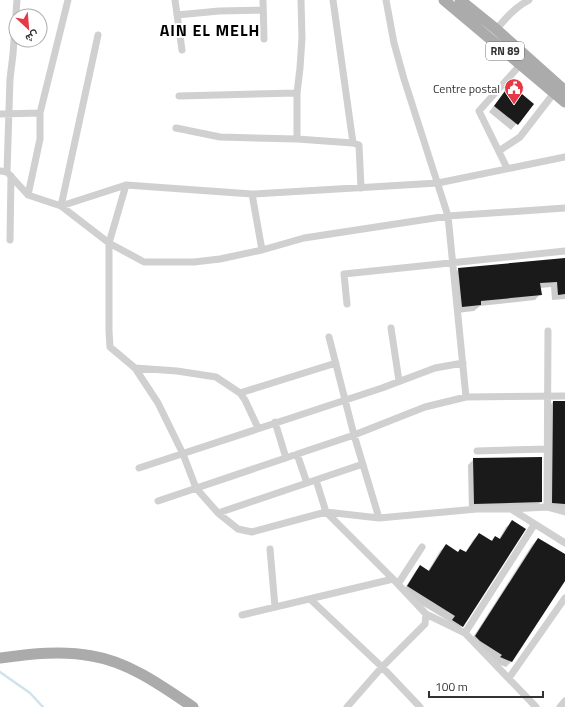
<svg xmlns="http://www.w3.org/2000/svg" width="565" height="707" font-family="'Titillium Web',Vazirmatn,sans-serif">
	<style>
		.shadow { fill: #0003 }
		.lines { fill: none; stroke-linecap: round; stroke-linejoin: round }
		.stream { stroke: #cfe2ee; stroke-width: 2.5 }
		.building { fill: #1a1a1a }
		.minor { stroke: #d0d0d0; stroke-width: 7 }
		.primary { stroke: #ababab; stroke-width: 11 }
		.labels { text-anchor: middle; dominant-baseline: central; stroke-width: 4; stroke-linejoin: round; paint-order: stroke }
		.shield { fill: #fff; stroke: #707070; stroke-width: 1 }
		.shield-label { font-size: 11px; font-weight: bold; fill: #333 }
		.poi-label { font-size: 12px; fill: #333; stroke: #fff; text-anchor: end }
		.district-label { font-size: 16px; font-weight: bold; letter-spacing: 1px; fill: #000; stroke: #fff }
	</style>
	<rect width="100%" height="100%" fill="#fff"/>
	<path class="shadow" d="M510 86 533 104 511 130 489 112Z
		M565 259V299L552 300 551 287 540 288V294L535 300 480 306 474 311 457 313 453 275 459 269Z
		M553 402H565V510L547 508V408Z
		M474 459 541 502 535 508 469 510 468 465Z
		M512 522 462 626 457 632 450 622 402 593 415 572 420 566 428 571 440 551 446 545 458 553H465L473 540 479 534 491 541 495 537 499 539 506 527Z
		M538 539 565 555V579L512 661 506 667 495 663 497 661 474 647 470 642 532 545Z"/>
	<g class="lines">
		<path class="stream" d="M0 672 30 693 43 707"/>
	</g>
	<path class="building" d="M510 84 534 104 518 125 494 106Z
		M565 258V294L558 295 557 282 540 283 542 295 481 301V305L462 307 458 268Z
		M553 401H565V504L552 503Z
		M542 457V502L474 504 473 458Z
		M512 520 526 529 463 627 452 620 455 616 407 586 420 565 429 571 446 544 458 552 460 549 466 552 479 533 492 541 495 536 500 539Z
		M538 538 565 554V581L512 662 500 657 502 655 480 641 475 636Z"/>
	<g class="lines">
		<path class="minor" d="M175 0 182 50
			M263 0 264 39
			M386 0 394 43 404 79 448 216 466 397
			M177 15 219 11 263 10
			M495 31C505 19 515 7 529 0
			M179 96 297 93
			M0 114 40 113
			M176 128 220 137 297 139 353 143 333 0
			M297 139V93L300 68 302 38 301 0
			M353 143 359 145 361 188
			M499 151 520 137 554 93
			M507 168 479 111 521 64
			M0 171 7 172 10 79 13 54 17 0
			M7 172 28 195 61 206 109 243 144 262H194L220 259 262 250 304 238 448 216 565 208
			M126 185 109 243V331L110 347 135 368 158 403 183 454 196 488 218 513 238 529 252 532 326 512 379 518 477 509H511L547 507 565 512
			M252 194 262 250
			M28 195 40 139V113L68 0
			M61 206 126 185 252 194 438 183 565 157
			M61 206 98 35
			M10 240 11 176
			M347 304 344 274 565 251
			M391 328 399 381
			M329 337 354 435 379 518
			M135 368 177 371 216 377 240 393 245 400 258 428
			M240 393 336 363
			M275 422 286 458
			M477 451 547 449
			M297 454 307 483
			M139 468 382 388 435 368 463 363
			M316 480 326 512 395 581 426 614 425 624 382 667 347 707
			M158 501 354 435 425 407 466 397 565 396
			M547 507 548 331
			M511 509 565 543
			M218 513 363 464
			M534 525 465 633 536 707
			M270 549 275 607
			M398 584 422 547
			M310 599 382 667 420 707
			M426 614 465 633
			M242 615 393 579
			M509 678 565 598
			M560 707 565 701"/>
		<path class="primary" d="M444 0 565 102
			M460 0 496 29 565 91
			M0 658C30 654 62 650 92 656 129 662 162 686 193 707"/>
	</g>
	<defs>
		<symbol id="civic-pin" viewBox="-11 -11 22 30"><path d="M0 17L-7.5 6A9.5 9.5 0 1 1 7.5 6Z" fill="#e63946" stroke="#fff"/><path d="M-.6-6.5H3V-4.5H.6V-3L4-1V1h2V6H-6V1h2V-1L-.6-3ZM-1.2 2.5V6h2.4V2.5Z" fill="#fff"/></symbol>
	</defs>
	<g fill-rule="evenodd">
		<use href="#civic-pin" x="503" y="77" width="22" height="30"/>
	</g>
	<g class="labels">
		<rect class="shield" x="486" y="42" width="38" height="18" rx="3"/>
		<g class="shield-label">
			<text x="505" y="51">RN 89</text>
		</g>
		<g class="poi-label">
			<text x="500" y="88">Centre postal</text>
		</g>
		<g class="district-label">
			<text x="210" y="30">AIN EL MELH</text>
		</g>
	</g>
	<g transform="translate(28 28) rotate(154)"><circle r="19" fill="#ffffff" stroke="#adadad"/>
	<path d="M0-3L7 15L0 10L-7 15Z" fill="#e63946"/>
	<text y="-6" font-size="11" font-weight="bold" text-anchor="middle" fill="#333333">ش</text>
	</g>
	<path d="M429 691v6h114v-6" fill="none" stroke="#333333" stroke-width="2"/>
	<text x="435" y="691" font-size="12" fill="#333333" stroke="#ffffff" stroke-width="3" paint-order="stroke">100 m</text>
</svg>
